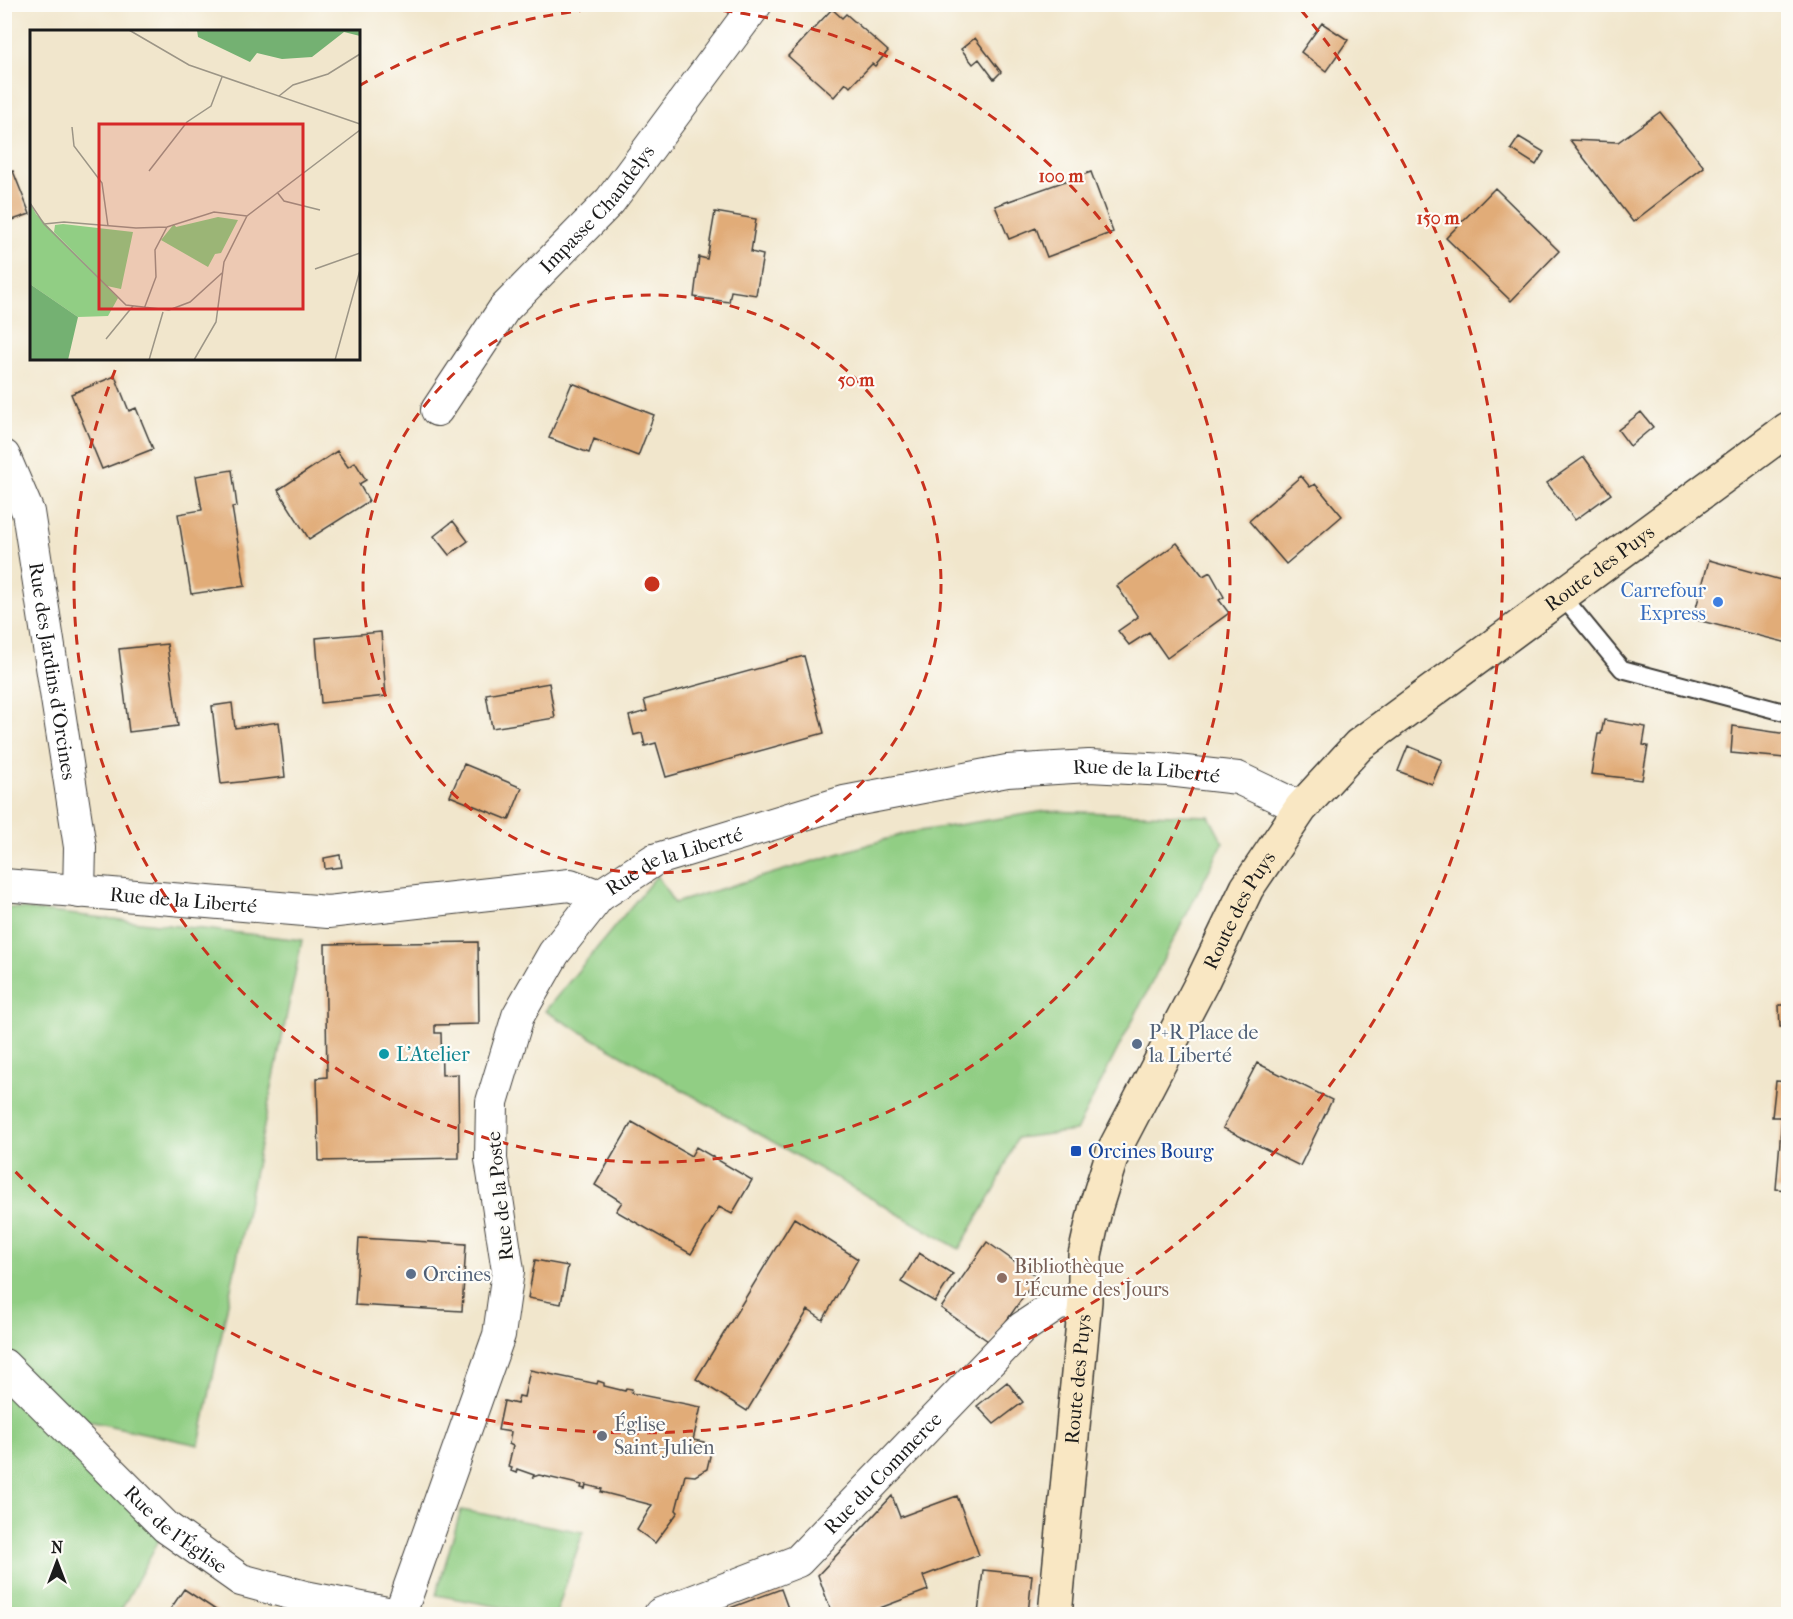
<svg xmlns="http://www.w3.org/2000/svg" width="1793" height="1619" font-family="'IM FELL French Canon',serif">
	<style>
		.green { fill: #91ce84; stroke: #567550; stroke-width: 1.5 }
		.building { fill: #e1ac78 }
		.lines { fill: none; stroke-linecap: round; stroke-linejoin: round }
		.service-casing { stroke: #3c3a36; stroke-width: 20 }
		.minor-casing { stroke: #3c3a36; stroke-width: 34 }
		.secondary-casing { stroke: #3c3a36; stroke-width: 36 }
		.service { stroke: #fff; stroke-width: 16 }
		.minor { stroke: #fff; stroke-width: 32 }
		.secondary { stroke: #f9e7c3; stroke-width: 33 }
		.ring { fill: none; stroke: #c8321e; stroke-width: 3; stroke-dasharray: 10 8 }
		.shop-dot { fill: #3f7fe0; stroke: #fdfcf7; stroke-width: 2 }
		.service-dot { fill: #5c6f8a; stroke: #fdfcf7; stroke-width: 2 }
		.culture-dot { fill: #0f9aa8; stroke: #fdfcf7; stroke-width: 2 }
		.transit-dot { fill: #1a4fb4; stroke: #fdfcf7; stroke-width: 2 }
		.education-dot { fill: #8d6e63; stroke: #fdfcf7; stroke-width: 2 }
		.worship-dot { fill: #6b7280; stroke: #fdfcf7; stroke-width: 2 }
		.labels { text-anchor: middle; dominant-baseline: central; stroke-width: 4.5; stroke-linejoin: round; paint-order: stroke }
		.street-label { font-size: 20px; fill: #1c1c1c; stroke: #fdfcf7 }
		.shop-label { font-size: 20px; fill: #366cbe; stroke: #fdfcf7; text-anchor: end }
		.service-label { font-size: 20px; fill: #4e5e75; stroke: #fdfcf7; text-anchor: start }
		.culture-label { font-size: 20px; fill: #0d838f; stroke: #fdfcf7; text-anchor: start }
		.transit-label { font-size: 20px; fill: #164399; stroke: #fdfcf7; text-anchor: start }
		.education-label { font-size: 20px; fill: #785e54; stroke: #fdfcf7; text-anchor: start }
		.worship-label { font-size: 20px; fill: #5b616d; stroke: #fdfcf7; text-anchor: start }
		.inset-road { fill: none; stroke: #9c9586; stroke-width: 1.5 }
		.view { fill: #d62828; fill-opacity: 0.15; stroke: #d62828; stroke-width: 3 }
		.inset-edge { fill: none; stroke: #1c1c1c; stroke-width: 3 }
		.centre { fill: #c8321e; stroke: #fdfcf7; stroke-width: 3 }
		.ring-label { font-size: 18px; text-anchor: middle; font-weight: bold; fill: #c8321e; stroke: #fdfcf7; stroke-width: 4.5; stroke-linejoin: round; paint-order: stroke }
	</style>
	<rect width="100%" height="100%" fill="#fdfcf7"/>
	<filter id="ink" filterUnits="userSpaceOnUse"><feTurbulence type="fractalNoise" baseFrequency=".0167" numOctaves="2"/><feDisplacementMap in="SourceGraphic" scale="12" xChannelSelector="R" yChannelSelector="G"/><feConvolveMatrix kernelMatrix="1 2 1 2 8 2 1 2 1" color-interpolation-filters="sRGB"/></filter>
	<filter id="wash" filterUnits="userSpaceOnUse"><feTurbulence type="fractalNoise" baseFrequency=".008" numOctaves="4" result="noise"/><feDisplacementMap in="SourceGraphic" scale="24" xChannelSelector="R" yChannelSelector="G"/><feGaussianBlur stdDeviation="1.35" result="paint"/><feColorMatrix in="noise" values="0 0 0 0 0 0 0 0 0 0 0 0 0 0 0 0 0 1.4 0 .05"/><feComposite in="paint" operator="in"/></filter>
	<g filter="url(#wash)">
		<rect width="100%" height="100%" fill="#f1e6cc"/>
		<path class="green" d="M1046 811 1209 816 1223 843 1076 1131 1017 1138 996 1187 959 1249 545 1011 657 875 674 903 907 833Z
			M5 907 302 940 199 1445 70 1417 5 1349Z
			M4 1365 166 1527 119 1614H5Z
			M461 1510 583 1532 556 1614H538L436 1595Z"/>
		<g id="blocks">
			<path class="building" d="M832 9 842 18 846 14 888 51 875 66 872 64 850 87 846 83 834 97 788 56Z
				M1322 23 1348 40 1326 71 1301 52Z
				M975 38 1001 72 994 79 979 59 973 64 961 49Z
				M1660 112 1704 167 1633 222 1570 140 1618 142Z
				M1519 137 1544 152 1536 165 1511 149Z
				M13 171 30 214 4 223V174Z
				M1091 172 1113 232 1047 257 1036 228 1009 239 995 206Z
				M1495 188 1559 251 1511 301 1446 238Z
				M715 212 756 219 751 252 763 255 756 295 731 291 729 302 694 297 699 257 707 259Z
				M115 376 129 411 136 408 153 449 102 469 71 394Z
				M572 383 654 415 638 456 594 439 589 453 549 438Z
				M1641 412 1653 427 1630 446 1618 430Z
				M337 451 348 467 355 462 366 480 359 484 369 501 309 539 278 490Z
				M1584 457 1611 494 1575 520 1547 483Z
				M232 470 237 506 232 507 245 586 191 594 178 514 202 510 196 476Z
				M1301 476 1310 487 1315 484 1342 516 1286 564 1249 521Z
				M453 521 468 541 449 555 434 536Z
				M1177 543 1203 576 1210 572 1224 597 1219 600 1229 613 1167 658 1149 632 1129 645 1118 631 1138 617 1117 586Z
				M1709 560 1788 582V643L1693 619Z
				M381 632 386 696 321 703 316 638Z
				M167 644 178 726 129 732 119 649Z
				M804 656 824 733 666 777 656 743 645 746 642 733 634 735 629 716 647 711 644 700Z
				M549 683 555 718 492 728 486 694Z
				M232 703 235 728 279 722 285 777 221 784 212 706Z
				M1604 720 1646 727 1643 745 1648 746 1642 780 1591 774 1598 734H1601Z
				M1733 726 1787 734 1785 758 1731 753Z
				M1408 746 1442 760 1432 784 1398 771Z
				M464 764 522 788 509 820 450 796Z
				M340 855 342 867 325 869 324 858Z
				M478 942 479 1024 435 1025V1033H441L442 1075 458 1074 459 1158 319 1161 317 1078 327 1077 325 944Z
				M1779 1005H1788V1027H1780Z
				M1257 1063 1332 1100 1300 1166 1223 1128Z
				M1776 1081 1788 1082V1190L1776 1189 1782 1117H1772Z
				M632 1122 691 1156 696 1147 752 1180 732 1214 719 1207 691 1254 616 1211 622 1202 595 1185Z
				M794 1218 858 1259 823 1320 808 1310 747 1411 696 1379Z
				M359 1238 466 1244 462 1311 355 1305Z
				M987 1242 1037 1277 991 1343 941 1308Z
				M919 1253 953 1274 935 1302 901 1282Z
				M535 1260 568 1266 561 1304 528 1298Z
				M530 1370 597 1384 598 1381 604 1383V1386L625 1391 626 1388 632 1389 631 1393 701 1407 693 1440 704 1442 710 1456 707 1469 695 1476 685 1475 676 1510 678 1512 655 1543 637 1530 652 1505 601 1492 602 1489 586 1485 585 1489 581 1488 582 1485 539 1475 533 1477 534 1475 517 1469 516 1473 511 1471 512 1468 508 1467 513 1446 509 1444 511 1432 498 1430 504 1401 517 1404 519 1396 524 1397Z
				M1007 1382 1023 1402 994 1424 977 1406Z
				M892 1496 900 1517 957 1496 979 1555 923 1576 928 1590 864 1614H832L818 1575Z
				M983 1570 1032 1575 1028 1614H978Z
				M184 1589 222 1614H167Z
				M781 1589 790 1614H714Z"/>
		</g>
	</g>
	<g filter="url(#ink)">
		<use href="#blocks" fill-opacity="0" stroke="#3c3a36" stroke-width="1.5"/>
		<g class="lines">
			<defs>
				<path id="service" d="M1562 596 1622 669 1788 713"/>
				<g id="minor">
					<path id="s1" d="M437 410 504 309 610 201 756 4"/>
					<path id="s2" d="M4 456 28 512 80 847 79 892"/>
					<path id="s3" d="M4 885 328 912 570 885 599 896"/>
					<path id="s4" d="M4 1365 166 1527 241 1580 305 1597 392 1614"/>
					<path id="s5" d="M400 1614 499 1335 508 1271 491 1159 492 1102 518 1016 554 953 599 896 654 860 844 802 1007 771 1089 766 1168 770 1238 778 1301 808"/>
					<path id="s6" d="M660 1614 798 1561 1022 1328 1058 1304 1085 1301"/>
				</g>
				<g id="secondary">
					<path id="s7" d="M1055 1614 1085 1301V1255L1096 1206 1113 1152 1202 982 1247 888 1301 808 1359 745 1788 429"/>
				</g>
			</defs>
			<use href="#service" class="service-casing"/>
			<use href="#minor" class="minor-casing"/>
			<use href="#secondary" class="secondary-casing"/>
			<use href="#service" class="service"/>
			<use href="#minor" class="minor"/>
			<use href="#secondary" class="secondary"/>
		</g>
	</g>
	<g class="ring">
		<circle cx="652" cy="584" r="289"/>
		<path d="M359 86A578 578 0 1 1 118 363"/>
		<path d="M1301 10A867 867 0 0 1 8 1164"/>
	</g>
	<circle class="shop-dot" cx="1718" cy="602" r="6"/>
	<g class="service-dot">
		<circle cx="1137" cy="1044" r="6"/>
		<circle cx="411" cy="1274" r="6"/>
	</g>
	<circle class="culture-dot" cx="384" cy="1054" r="6"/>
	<rect class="transit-dot" x="1070" y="1145" width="12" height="12" rx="3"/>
	<circle class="education-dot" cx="1002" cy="1278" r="6"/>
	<circle class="worship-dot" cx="602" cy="1436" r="6"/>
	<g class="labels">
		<g class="street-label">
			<text stroke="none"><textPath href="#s1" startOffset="258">Impasse Chandelys</textPath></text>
			<text stroke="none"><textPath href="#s7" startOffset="1244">Route des Puys</textPath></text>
			<text stroke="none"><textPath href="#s2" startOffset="222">Rue des Jardins d'Orcines</textPath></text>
			<text stroke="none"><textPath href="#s5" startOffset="1336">Rue de la Liberté</textPath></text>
			<text stroke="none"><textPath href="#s5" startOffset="850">Rue de la Liberté</textPath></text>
			<text stroke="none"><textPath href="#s3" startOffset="180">Rue de la Liberté</textPath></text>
			<text stroke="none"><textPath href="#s7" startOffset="740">Route des Puys</textPath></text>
			<text transform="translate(500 1196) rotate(-96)">Rue de la Poste</text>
			<text stroke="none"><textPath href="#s7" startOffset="236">Route des Puys</textPath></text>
			<text stroke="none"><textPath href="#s6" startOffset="270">Rue du Commerce</textPath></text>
			<text stroke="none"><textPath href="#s4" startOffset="238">Rue de l'Église</textPath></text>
		</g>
		<g class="shop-label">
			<text x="1706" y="590">Carrefour<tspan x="1706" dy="23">Express</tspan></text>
		</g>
		<g class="service-label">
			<text x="1149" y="1032">P+R Place de<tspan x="1149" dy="23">la Liberté</tspan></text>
			<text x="423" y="1274">Orcines</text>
		</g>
		<g class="culture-label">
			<text x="396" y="1054">L'Atelier</text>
		</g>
		<g class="transit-label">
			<text x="1088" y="1151">Orcines Bourg</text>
		</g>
		<g class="education-label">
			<text x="1014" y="1266">Bibliothèque<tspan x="1014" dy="23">L'Écume des Jours</tspan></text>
		</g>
		<g class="worship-label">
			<text x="614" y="1424">Église<tspan x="614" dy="23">Saint-Julien</tspan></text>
		</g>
	</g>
	<g transform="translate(30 30)">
		<rect width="330" height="330" fill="#f1e6cc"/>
		<path d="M0 173 6 184 88 268 78 286 48 287 0 254ZM188 187 208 190 191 223 185 224 178 237 131 210 144 194 146 197ZM33 194 103 202 91 259 77 256 24 202 25 195Z" fill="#91ce84"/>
		<path d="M167 0H330V6L314 2 282 27 252 29 227 23 220 32 168 7ZM0 254 48 287 38 330H0Z" fill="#74b172"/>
		<path class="inset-road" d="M99 0 159 35 330 94M249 66 263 55 298 44 330 24M42 97 44 116 72 153 78 196M119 141 157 92 181 76 192 47M247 162 254 171 290 180M0 173 14 194 96 275 139 280 160 272 192 243M14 194 34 192 106 198 137 197 184 182 217 186M285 239 330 223M114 279 126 247 125 220 137 197M76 309 103 276M119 330 133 282M164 330 186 292 194 232 217 186 330 100M305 330 330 240"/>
		<path class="view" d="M69 94H273V279H69Z"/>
		<rect width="330" height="330" class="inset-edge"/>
	</g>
	<circle cx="652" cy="584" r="9" class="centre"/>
	<g class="ring-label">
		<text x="1061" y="182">100 m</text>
		<text x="1438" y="224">150 m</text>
		<text x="856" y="386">50 m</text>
	</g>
	<rect width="1793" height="1619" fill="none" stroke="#fdfcf7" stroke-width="24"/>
	<g transform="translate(57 1562)" stroke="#fdfcf7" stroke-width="4.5" paint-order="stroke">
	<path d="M0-4.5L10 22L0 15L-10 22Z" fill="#1c1c1c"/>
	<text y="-9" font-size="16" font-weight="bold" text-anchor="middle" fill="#1c1c1c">N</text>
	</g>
</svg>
